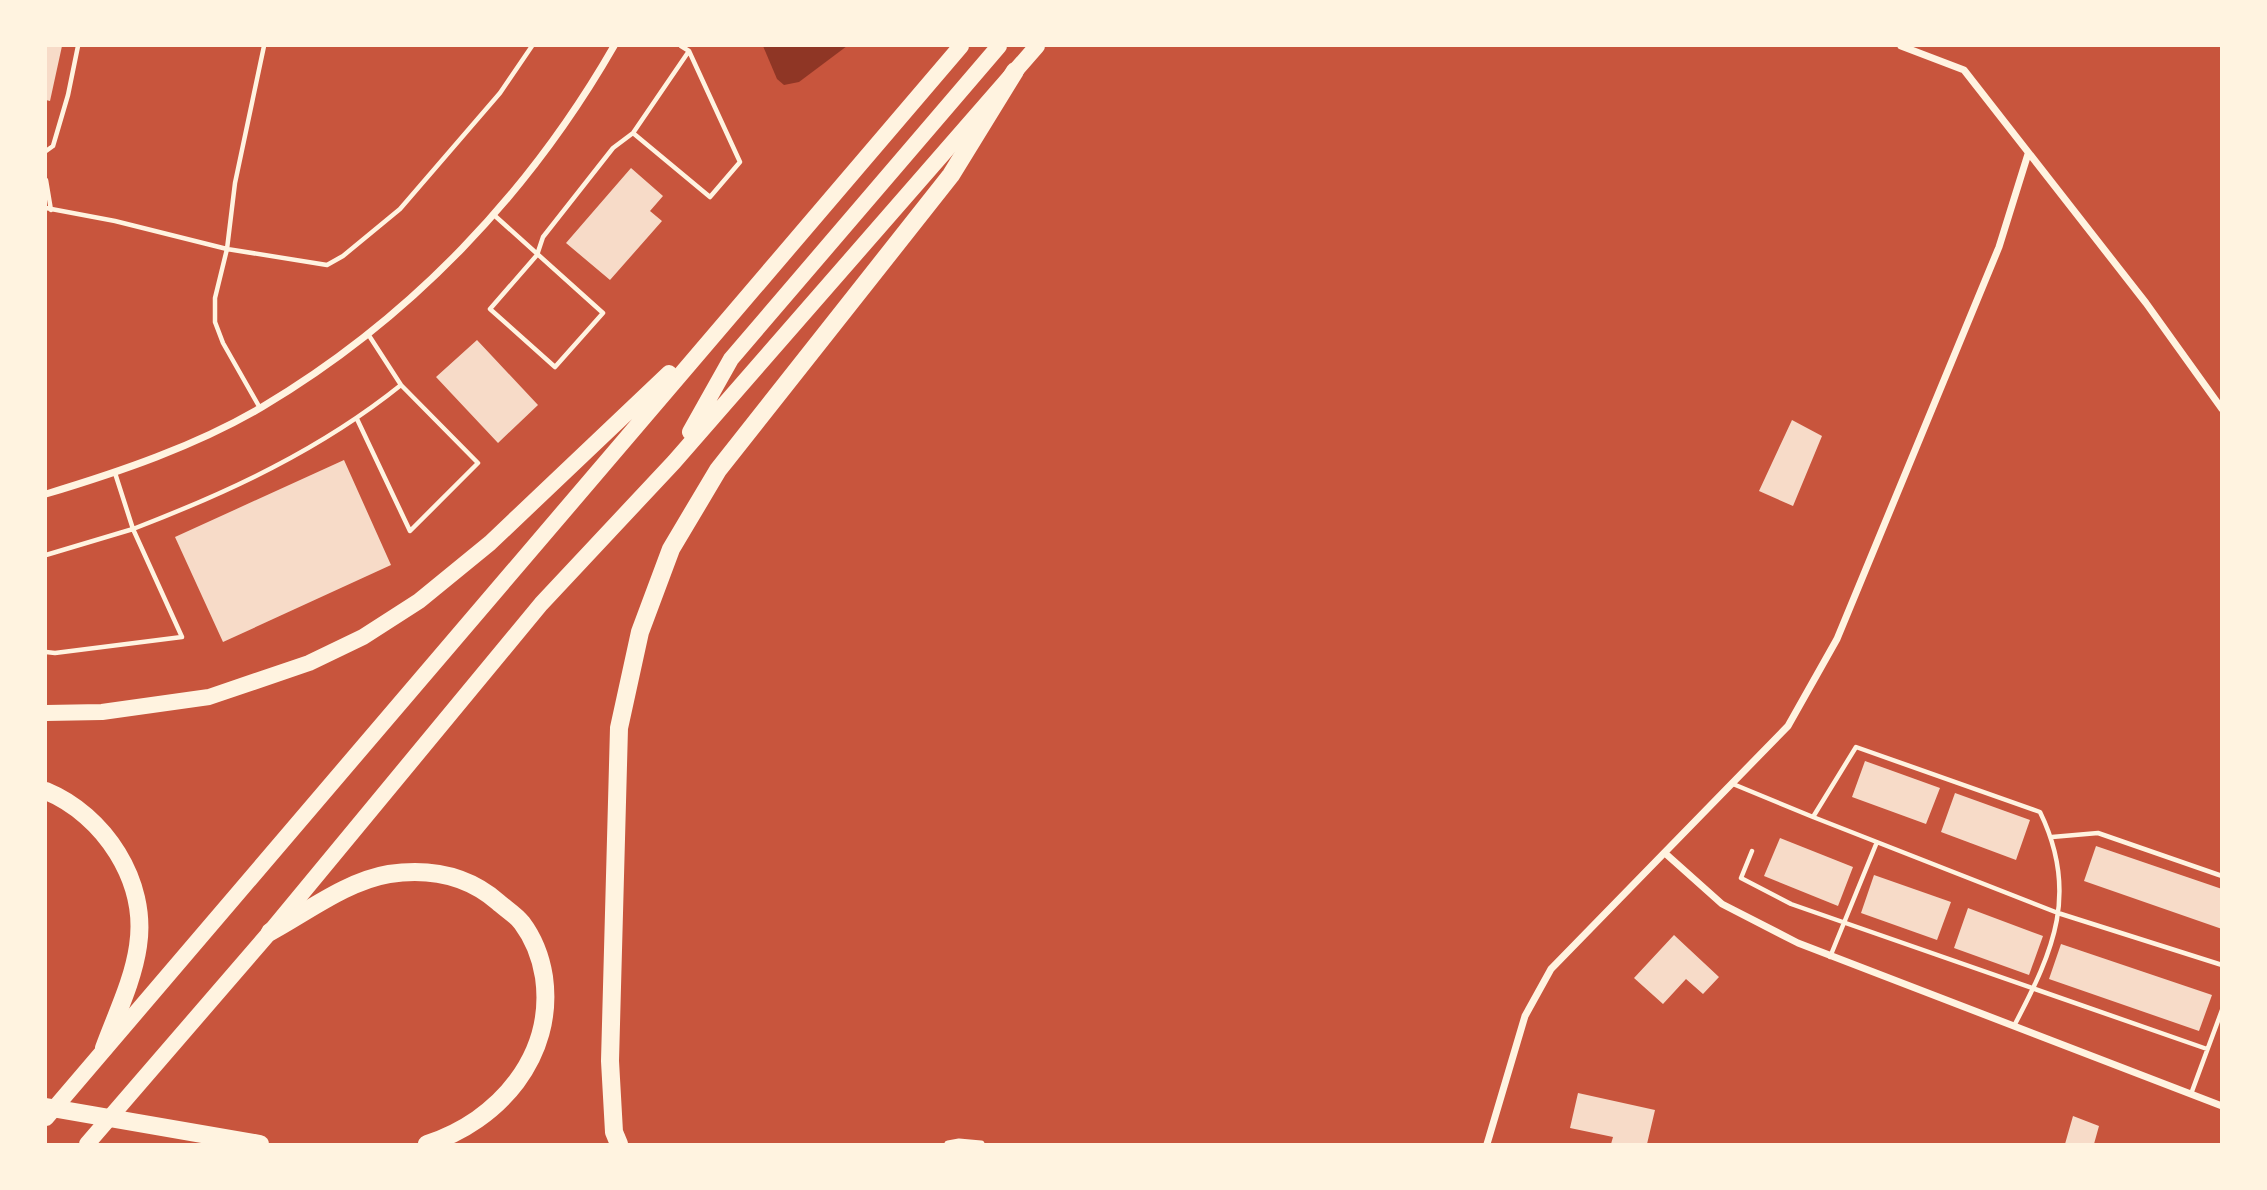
<svg xmlns="http://www.w3.org/2000/svg" width="2267" height="1190" font-family="Ubuntu,sans-serif">
	<style>
		.water { fill: #8f3625 }
		.building { fill: #f7dbc8 }
		.lines { fill: none; stroke-linecap: round; stroke-linejoin: round }
		.service { stroke: #fff3e0; stroke-width: 4.5 }
		.minor { stroke: #fff3e0; stroke-width: 7 }
		.trunk { stroke: #fff3e0; stroke-width: 16 }
		.motorway { stroke: #fff3e0; stroke-width: 18 }
	</style>
	<rect width="100%" height="100%" fill="#c8553d"/>
	<path class="water" d="M763 46H847L799 82 784 85 777 79Z"/>
	<path class="building" d="M46 46H62L50 101 46 100Z
		M631 168 663 196 650 211 662 221 610 280 566 243Z
		M477 340 538 405 498 443 436 377Z
		M1792 420 1822 436 1793 506 1759 491Z
		M344 460 391 565 223 642 175 537Z
		M1865 761 1940 788 1926 824 1852 797Z
		M1955 793 2030 820 2016 860 1941 832Z
		M1780 838 1853 867 1838 906 1764 876Z
		M2096 846 2222 889V929L2084 881Z
		M1874 875 1951 902 1937 940 1861 913Z
		M1968 908 2043 936 2029 975 1954 948Z
		M1674 935 1719 977 1703 994 1686 979 1663 1004 1634 978Z
		M2061 944 2212 995 2199 1031 2049 979Z
		M1578 1093 1655 1110 1647 1144H1611L1613 1137 1570 1128Z
		M2073 1116 2099 1126 2094 1144H2065Z"/>
	<g class="lines">
		<path class="service" d="M633 133 710 197 740 162 689 51 681 46
			M46 151 53 146 68 95 78 46
			M46 180 51 210
			M46 208 115 221 227 249 327 265 343 256 400 209 500 93 532 46
			M494 215 603 313 555 367 490 309 537 255 543 237 613 148 633 133 689 51
			M260 408 223 343 215 322V298L227 249 235 183 264 46
			M357 419 410 531 478 463 401 385
			M46 555 133 529 115 473
			M46 652 55 653 182 637 133 529C229 492 320 450 401 385L368 334
			M1733 784 1813 817 1856 747 2040 812C2079 892 2054 950 2015 1024
			M1813 817 2058 913 2222 965
			M2052 837 2098 833 2222 876
			M1752 851 1741 878 1791 904 2207 1049
			M1830 957 1877 842
			M2191 1094 2222 1010"/>
		<path class="minor" d="M1901 46 1964 70 2146 303 2222 409
			M46 494C119 472 196 446 262 407 410 319 529 194 614 46
			M1666 854 1722 904 1798 943 2222 1106
			M948 1144 959 1142 981 1144
			M1487 1144 1525 1016 1551 969 1788 726 1837 639 1999 247 2028 154"/>
		<path class="trunk" d="M690 432 731 359 999 46
			M46 713 102 712 209 697 309 663 363 637 419 601 490 543 669 373
			M46 1118 961 46
			M87 1144 270 932 541 604 674 462 1037 46"/>
		<path class="motorway" d="M46 791C104 815 148 881 138 946 133 981 116 1015 104 1048
			M270 932C307 912 347 881 389 874 430 868 467 875 498 902 506 909 516 915 522 923 534 939 541 958 544 977 555 1056 499 1121 427 1144
			M46 1107 260 1144
			M619 1144 614 1132 610 1061 619 728 640 632 671 549 718 470 951 175 1015 71"/>
	</g>
	<rect width="2267" height="1190" fill="none" stroke="#fff3e0" stroke-width="94"/>
</svg>
